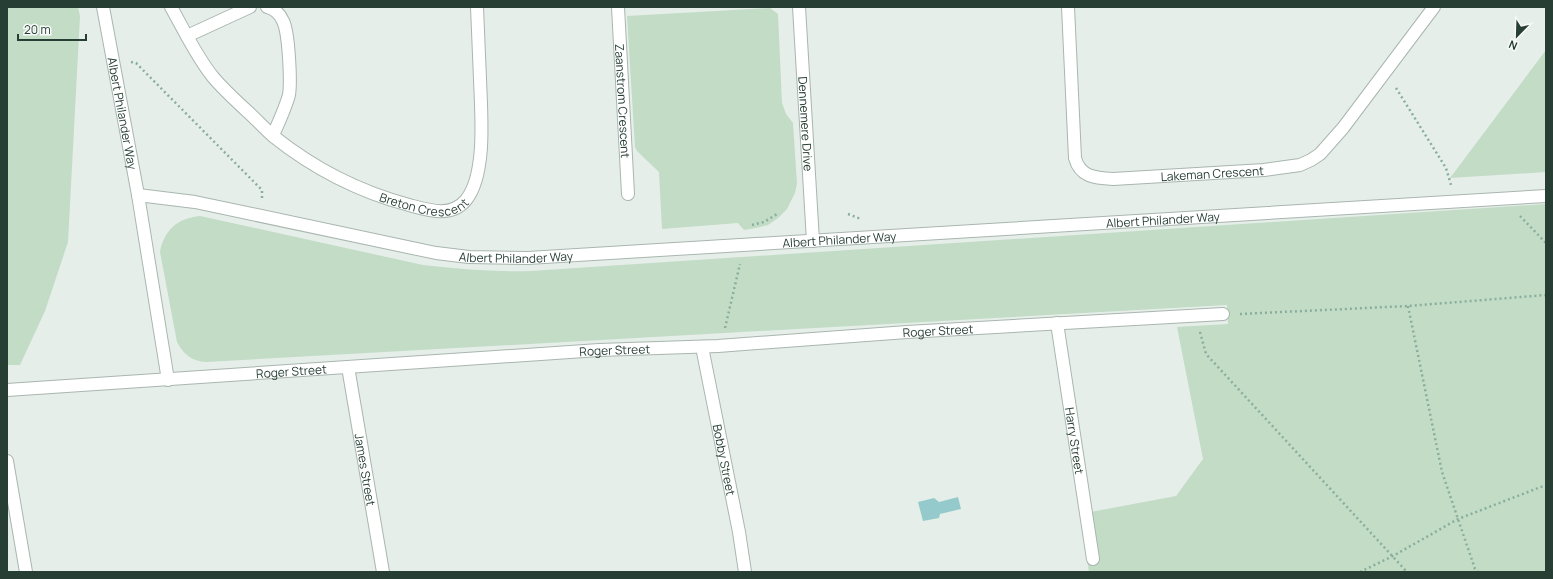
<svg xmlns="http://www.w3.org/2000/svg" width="1553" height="579" font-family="Manrope,sans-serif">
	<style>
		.green { fill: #c2dcc6 }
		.water { fill: #95cacc }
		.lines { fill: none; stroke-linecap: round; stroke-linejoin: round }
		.minor-casing { stroke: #a9b6af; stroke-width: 14 }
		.path { stroke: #8aae9e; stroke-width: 2.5; stroke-dasharray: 2 3; stroke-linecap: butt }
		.minor { stroke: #fff; stroke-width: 12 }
		.labels { text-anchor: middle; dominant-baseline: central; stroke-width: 4; stroke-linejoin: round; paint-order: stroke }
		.street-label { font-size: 12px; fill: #273e35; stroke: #f7faf8 }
	</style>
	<rect width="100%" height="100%" fill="#e6eee9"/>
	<path class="green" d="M7 7H78L80 16 68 242 45 311 20 365H7Z
		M770 8 778 14 782 103 786 114 793 123 797 184 795 193 787 209 778 218 768 225 756 228 744 230 738 223 662 229 659 172 637 151 635 147 627 16Z
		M1546 50V172L1450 178Z
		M1546 204V572H1089L1080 514 1176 496 1203 459 1177 327 1228 324 1227 305 206 362C192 361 184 355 177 342L160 252C164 230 178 218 200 216L423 265C459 269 494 272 531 271Z"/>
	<path class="water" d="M958 497 961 509 940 514 939 518 923 521 918 502 934 498 939 502Z"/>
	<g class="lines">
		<defs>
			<g id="minor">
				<path id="s1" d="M103 7 138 195 168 380"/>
				<path id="s2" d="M171 7C184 30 196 56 213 77 223 89 235 100 247 111 256 119 264 128 273 136 313 168 360 192 409 205 428 210 451 218 466 200 487 174 481 112 480 79 479 55 478 31 477 7"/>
				<path d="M267 7C275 9 280 14 283 21 289 33 291 82 289 95 285 109 279 122 273 135"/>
				<path id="s3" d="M618 7 628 194"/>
				<path id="s4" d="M799 7 813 241"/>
				<path id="s5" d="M1068 7 1075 158C1080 177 1095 178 1113 179L1264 170 1300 165 1311 160 1320 154 1343 128 1434 7"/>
				<path d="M187 36 250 7"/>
				<path id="s6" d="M138 195 195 202 436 253 469 257 528 258 1546 196"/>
				<path id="s7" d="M1057 323 1093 559"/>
				<path id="s8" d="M702 347 739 532 745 572"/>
				<path id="s9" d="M348 367 383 572"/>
				<path id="s10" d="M7 390 599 350 718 346 907 332 1223 314"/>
				<path d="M7 461 26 572"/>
			</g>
		</defs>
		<use href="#minor" class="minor-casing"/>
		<path class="path" d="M131 62 136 63 262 190V198
			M1396 88 1446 168 1451 185
			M848 214 861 219
			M1520 216 1546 243
			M752 225 764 222 777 214
			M1408 306 1442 472 1475 569 1478 572
			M1240 314 1408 306 1546 295
			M725 328 740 264
			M1200 332 1206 354 1407 572
			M1360 572 1393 556 1458 519 1546 485"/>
		<use href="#minor" class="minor"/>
	</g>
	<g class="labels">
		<g class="street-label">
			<text stroke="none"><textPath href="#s3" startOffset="94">Zaanstrom Crescent</textPath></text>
			<text stroke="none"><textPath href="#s1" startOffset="108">Albert Philander Way</textPath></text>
			<text stroke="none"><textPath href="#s4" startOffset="117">Dennemere Drive</textPath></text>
			<text stroke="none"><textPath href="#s5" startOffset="298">Lakeman Crescent</textPath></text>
			<text stroke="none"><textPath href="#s2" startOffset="335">Breton Crescent</textPath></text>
			<text stroke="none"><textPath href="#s6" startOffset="1032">Albert Philander Way</textPath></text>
			<text stroke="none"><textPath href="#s6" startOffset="708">Albert Philander Way</textPath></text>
			<text stroke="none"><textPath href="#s6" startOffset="384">Albert Philander Way</textPath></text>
			<text stroke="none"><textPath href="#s10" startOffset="933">Roger Street</textPath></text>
			<text stroke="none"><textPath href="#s10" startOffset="609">Roger Street</textPath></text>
			<text stroke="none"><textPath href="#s10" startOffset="285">Roger Street</textPath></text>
			<text stroke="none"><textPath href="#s7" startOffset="119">Harry Street</textPath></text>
			<text stroke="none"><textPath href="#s8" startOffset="115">Bobby Street</textPath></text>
			<text stroke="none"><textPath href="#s9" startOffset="104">James Street</textPath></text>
		</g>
	</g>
	<rect width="1553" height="579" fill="none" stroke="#273e35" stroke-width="16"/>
	<g transform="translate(1517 36) rotate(203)" stroke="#f7faf8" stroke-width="3" paint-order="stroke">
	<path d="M0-3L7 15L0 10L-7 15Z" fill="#273e35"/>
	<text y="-6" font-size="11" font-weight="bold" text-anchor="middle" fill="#273e35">N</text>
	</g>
	<path d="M18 34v6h68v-6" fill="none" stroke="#273e35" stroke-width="2"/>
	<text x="24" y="34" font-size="12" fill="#273e35" stroke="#f7faf8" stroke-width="3" paint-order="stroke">20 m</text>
</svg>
